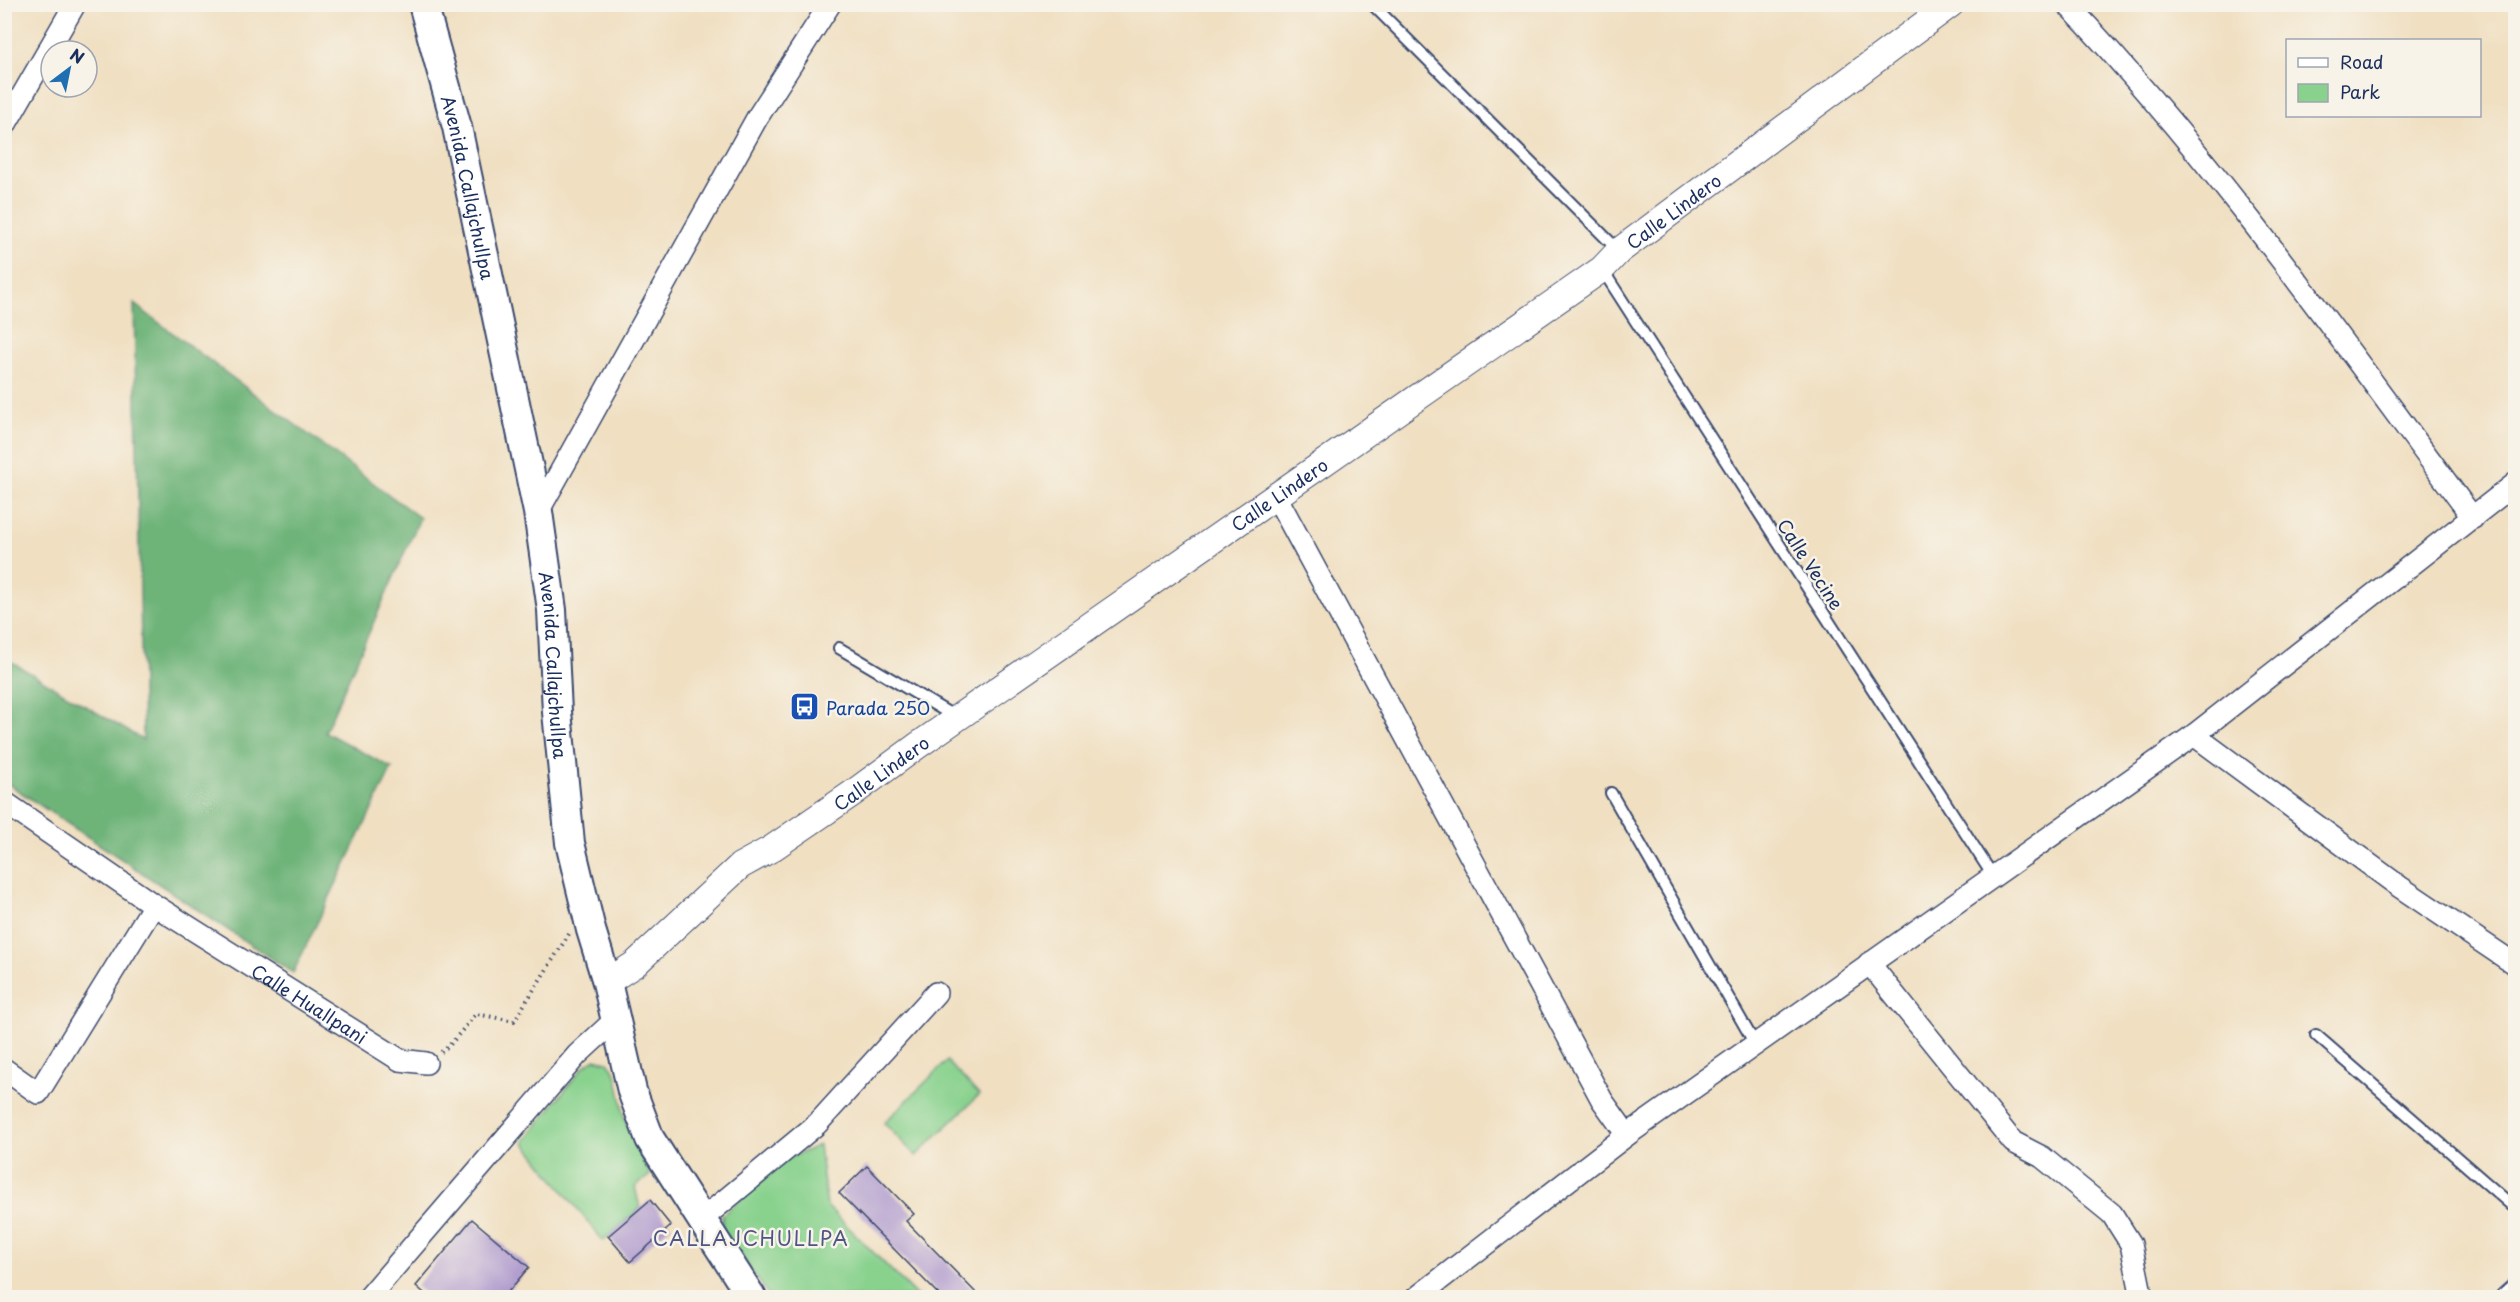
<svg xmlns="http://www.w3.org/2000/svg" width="2520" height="1302" font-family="'Playpen Sans',sans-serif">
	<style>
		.green { fill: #89d28e; stroke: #528076; stroke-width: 1.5 }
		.forest { fill: #6eb479; stroke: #44726c; stroke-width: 1.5 }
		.building { fill: #b09bce }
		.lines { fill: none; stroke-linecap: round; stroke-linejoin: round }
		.service-casing { stroke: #3b496d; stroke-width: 14 }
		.minor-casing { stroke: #3b496d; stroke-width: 24 }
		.tertiary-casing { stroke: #3b496d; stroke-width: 28 }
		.secondary-casing { stroke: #3b496d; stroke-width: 32 }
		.path { stroke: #3b496d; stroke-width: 4; stroke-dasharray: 1.5 4.5; stroke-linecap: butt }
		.service { stroke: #fff; stroke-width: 10 }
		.minor { stroke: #fff; stroke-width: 21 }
		.tertiary { stroke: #fff; stroke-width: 26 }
		.secondary { stroke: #fff; stroke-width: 28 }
		.labels { text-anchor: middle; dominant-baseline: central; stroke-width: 5; stroke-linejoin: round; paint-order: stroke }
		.street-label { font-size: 18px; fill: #1b2f5e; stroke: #f7f3e8 }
		.transit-label { font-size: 18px; fill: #164399; stroke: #f7f3e8; text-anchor: start }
		.neighbourhood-label { font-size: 20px; letter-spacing: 1.5px; fill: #4f5585; stroke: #f7f3e8 }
	</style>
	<rect width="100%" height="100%" fill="#f7f3e8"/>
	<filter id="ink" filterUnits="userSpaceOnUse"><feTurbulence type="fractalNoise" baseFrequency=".0167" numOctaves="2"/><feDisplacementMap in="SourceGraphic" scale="12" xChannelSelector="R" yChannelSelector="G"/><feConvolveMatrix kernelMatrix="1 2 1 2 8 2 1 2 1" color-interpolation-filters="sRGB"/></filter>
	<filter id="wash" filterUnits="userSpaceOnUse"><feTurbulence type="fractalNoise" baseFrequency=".008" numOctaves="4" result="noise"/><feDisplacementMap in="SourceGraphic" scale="24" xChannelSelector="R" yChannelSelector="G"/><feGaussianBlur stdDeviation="1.35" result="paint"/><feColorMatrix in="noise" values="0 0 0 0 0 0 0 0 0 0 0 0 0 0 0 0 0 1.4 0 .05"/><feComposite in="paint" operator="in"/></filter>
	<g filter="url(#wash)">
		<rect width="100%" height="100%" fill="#f0dfc1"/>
		<path class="green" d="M595 1059 608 1062 616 1073 625 1120 650 1175 635 1187 640 1208 603 1241 524 1142 583 1067Z
			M947 1061 979 1095 916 1156 884 1123Z
			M819 1145 827 1206 918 1297H770L723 1230 722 1215 789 1158Z"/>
		<path class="forest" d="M134 304 420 518 325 732 392 768 293 973 5 782V658L143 740Z"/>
		<g id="blocks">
			<path class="building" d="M867 1166 914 1214 906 1221 981 1298H942L839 1193Z
				M650 1200 671 1226 630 1262 608 1236Z
				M472 1219 529 1267 503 1298H430L416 1286Z"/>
		</g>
	</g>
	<g filter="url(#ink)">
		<use href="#blocks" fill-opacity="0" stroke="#3b496d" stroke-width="1.5"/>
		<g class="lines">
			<defs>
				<path id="service" d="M1372 4 1619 251
					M1602 269 1993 876
					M839 648 957 718
					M1611 793 1755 1044
					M2316 1035 2516 1209"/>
				<g id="minor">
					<path d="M2067 4C2217 163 2343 343 2473 518"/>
					<path d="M4 127 75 4"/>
					<path d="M1276 496 1602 1100 1627 1135"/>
					<path d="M538 512 757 118 830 4"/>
					<path d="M2194 735 2400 887 2516 965"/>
					<path id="s1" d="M4 802 154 905 400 1060 426 1063"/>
					<path d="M1869 963 2013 1142 2042 1157 2112 1214 2131 1244 2142 1298"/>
					<path d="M4 1069 38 1093 154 905"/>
					<path d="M701 1220 817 1124 936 993"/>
					<path d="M368 1298 577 1055 616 1019"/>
					<path d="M1416 1298 1627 1135 2194 735 2516 483"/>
					<path d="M2506 1298 2516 1289"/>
				</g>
				<g id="tertiary">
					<path id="s2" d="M607 982 635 964 740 866 771 849 853 793 917 746 1602 269 1619 251 1951 4"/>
				</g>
				<g id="secondary">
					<path id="s3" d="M423 4 457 127 538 512 552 610 557 712 570 843 591 930 607 982 632 1091 650 1139 752 1298"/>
				</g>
			</defs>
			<use href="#service" class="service-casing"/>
			<use href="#minor" class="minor-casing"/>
			<use href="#tertiary" class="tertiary-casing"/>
			<use href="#secondary" class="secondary-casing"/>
			<path class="path" d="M441 1052 448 1047 476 1014 514 1021 569 934"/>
			<use href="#service" class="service"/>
			<use href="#minor" class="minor"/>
			<use href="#tertiary" class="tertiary"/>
			<use href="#secondary" class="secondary"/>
		</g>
	</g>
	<defs>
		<symbol id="bus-square" viewBox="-11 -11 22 22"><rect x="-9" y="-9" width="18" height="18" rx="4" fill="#1a4fb4" stroke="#f7f3e8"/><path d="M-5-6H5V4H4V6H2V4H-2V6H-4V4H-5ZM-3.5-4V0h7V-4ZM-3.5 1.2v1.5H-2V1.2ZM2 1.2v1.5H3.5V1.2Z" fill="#fff"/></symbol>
	</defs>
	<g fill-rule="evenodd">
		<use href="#bus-square" x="788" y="690" width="33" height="33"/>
	</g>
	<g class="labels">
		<g class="street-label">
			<text stroke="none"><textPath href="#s3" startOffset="189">Avenida Callajchullpa</textPath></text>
			<text stroke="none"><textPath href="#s2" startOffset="1318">Calle Lindero</textPath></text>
			<text stroke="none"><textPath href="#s2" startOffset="832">Calle Lindero</textPath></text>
			<text transform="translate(1811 564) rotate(57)">Calle Vecine</text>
			<text stroke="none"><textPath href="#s3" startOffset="675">Avenida Callajchullpa</textPath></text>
			<text stroke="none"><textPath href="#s2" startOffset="346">Calle Lindero</textPath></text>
			<text stroke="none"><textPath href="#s1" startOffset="366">Calle Huallpani</textPath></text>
		</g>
		<g class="transit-label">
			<text x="826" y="707">Parada 250</text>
		</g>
		<g class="neighbourhood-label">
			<text x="751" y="1238">CALLAJCHULLPA</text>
		</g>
	</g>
	<rect width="2520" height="1302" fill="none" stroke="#f7f3e8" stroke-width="24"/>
	<rect x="2286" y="39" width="195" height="78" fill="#f7f3e8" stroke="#9fa5b1" stroke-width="1.5"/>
	<rect x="2298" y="58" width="30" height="9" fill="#ffffff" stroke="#9fa5b1" stroke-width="1.5"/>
	<text x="2340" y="69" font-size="18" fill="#1b2f5e">Road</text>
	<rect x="2298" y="84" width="30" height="18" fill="#89d28e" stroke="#9fa5b1" stroke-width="1.5"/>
	<text x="2340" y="99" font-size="18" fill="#1b2f5e">Park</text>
	<g transform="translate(69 69) rotate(32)"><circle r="28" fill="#f7f3e8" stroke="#9fa5b1" stroke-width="1.5"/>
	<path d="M0-4.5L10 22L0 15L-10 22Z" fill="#1f6fb2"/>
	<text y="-9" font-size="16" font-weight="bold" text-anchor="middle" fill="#1b2f5e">N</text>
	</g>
</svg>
